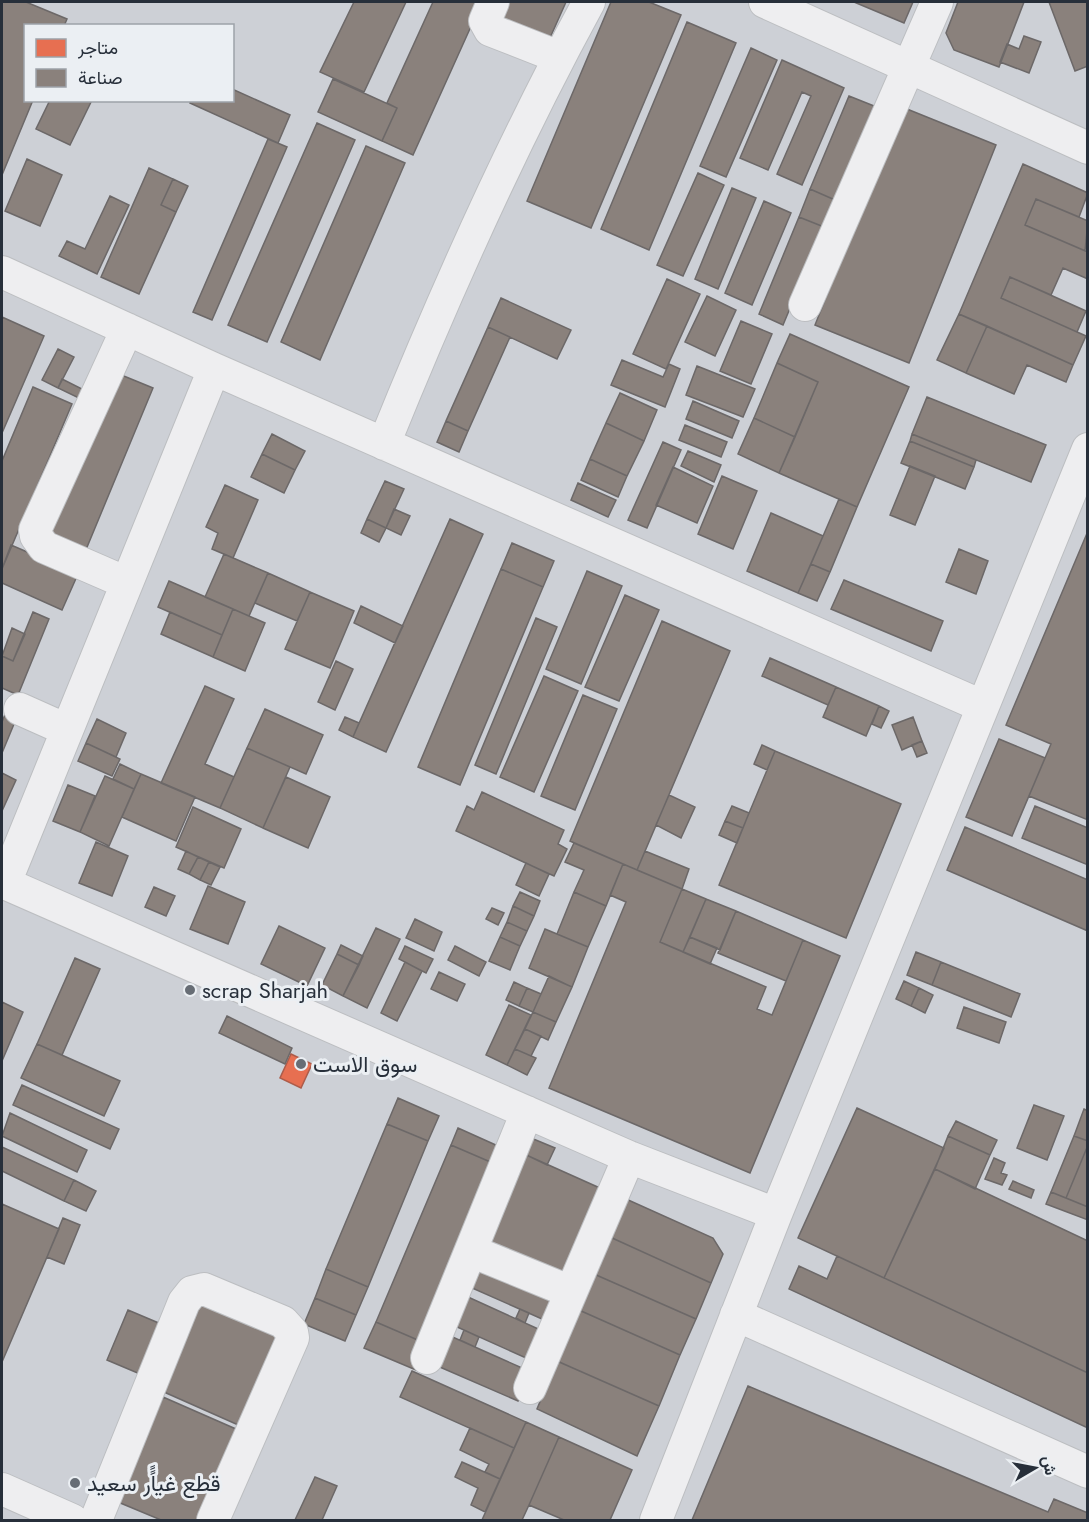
<svg xmlns="http://www.w3.org/2000/svg" width="1089" height="1522" font-family="Jost,Vazirmatn,sans-serif">
	<style>
		.built { fill: #cdd0d6; fill-rule: evenodd }
		.shops { fill: #e76f51; stroke: #ad5c4a; stroke-width: 1.5 }
		.industry { fill: #8a817c; stroke: #6c6868; stroke-width: 1.5 }
		.lines { fill: none; stroke-linecap: round; stroke-linejoin: round }
		.minor-casing { stroke: #bcbec1; stroke-width: 34 }
		.minor { stroke: #eeeef0; stroke-width: 32 }
		.poi-dot { fill: #676d75; stroke: #ebeff3; stroke-width: 2 }
		.labels { text-anchor: middle; dominant-baseline: central; stroke-width: 6; stroke-linejoin: round; paint-order: stroke }
		.poi-label { font-size: 22px; fill: #272f3a; stroke: #ebeff3; text-anchor: start }
	</style>
	<rect width="100%" height="100%" fill="#dee0e3"/>
	<path class="built" d="M2 2H1087V1520H2ZM26 26H232V100H26Z"/>
	<path class="shops" d="M291 1054 312 1064 301 1088 280 1078Z"/>
	<path class="industry" d="M2 2H26L67 19 64 26H26V100H33L2 175Z
		M354 2H406L364 92 320 72Z
		M433 2H482L413 155 382 141 397 108 387 103Z
		M502 2H566L549 40 496 16Z
		M611 2H649L681 15 591 228 527 201Z
		M854 2H913L904 23Z
		M958 2H1024L999 67 954 50 946 33Z
		M1049 2H1088V66L1075 71Z
		M687 22 736 43 649 250 601 229Z
		M1024 36 1041 42 1029 73 1000 62 1007 44 1019 49Z
		M751 48 777 60 726 177 700 166Z
		M782 60 844 88 802 185 777 174 811 96 802 92 768 170 740 158Z
		M333 79 397 108 382 141 318 112Z
		M232 89 290 115 278 143 190 103 191 100H232Z
		M849 96 874 106 835 200 810 189Z
		M50 100H92L70 145 36 129Z
		M902 107 996 145 909 363 815 325Z
		M317 123 355 140 267 342 228 325Z
		M268 139 287 147 212 320 193 312Z
		M366 146 405 163 320 360 281 342Z
		M27 159 62 175 40 226 5 211Z
		M1023 164 1088 193 1079 217 1036 199 1025 225 1088 252V279L1063 268 1051 295 1010 277 1001 298 1086 336 1073 365 959 314Z
		M149 168 173 179 161 205 176 212 139 294 101 277Z
		M698 173 724 185 683 276 657 265Z
		M173 179 188 186 176 212 161 205Z
		M732 188 756 198 718 289 695 279Z
		M810 189 835 200 824 227 799 217Z
		M110 196 129 205 97 274 59 256 67 241 85 249Z
		M1036 199 1088 221 1085 251 1025 225Z
		M764 201 791 213 752 305 725 293Z
		M799 217 824 227 783 325 759 314Z
		M1010 277 1086 311 1077 332 1001 298Z
		M667 279 700 294 666 369 633 354Z
		M707 296 736 310 715 356 685 342Z
		M501 298 571 330 557 359 488 327Z
		M959 314 987 326 966 373 937 360Z
		M2 317 44 336 2 433Z
		M741 321 772 334 751 384 720 371Z
		M987 326 1073 365 1066 382 1027 365 1014 394 966 373Z
		M488 327 510 337 468 431 446 421Z
		M790 334 909 387 857 507 779 473 818 382 777 363Z
		M58 349 74 357 58 388 42 380Z
		M622 360 663 377 669 364 680 369 665 407 611 385Z
		M777 363 818 382 795 437 754 418Z
		M697 366 755 389 743 417 686 395Z
		M114 372 153 388 85 552 46 536Z
		M62 379 86 391 81 399 58 388Z
		M33 387 72 404 2 569V461Z
		M620 393 657 410 644 441 606 423Z
		M927 397 1046 445 1031 482 912 434Z
		M693 401 739 421 732 438 686 419Z
		M754 418 795 437 779 473 738 454Z
		M446 421 468 431 459 452 437 442Z
		M606 423 644 441 627 476 590 459Z
		M685 425 727 442 721 457 679 440Z
		M272 434 305 451 295 470 262 454Z
		M912 434 976 460 974 467 910 441Z
		M910 441 974 467 965 489 901 463Z
		M663 442 681 450 647 528 628 520Z
		M688 451 721 465 714 482 681 466Z
		M262 454 295 470 284 493 251 477Z
		M590 459 627 476 618 497 581 480Z
		M910 466 935 476 915 525 890 515Z
		M673 467 713 486 697 523 656 505Z
		M722 476 757 491 733 549 698 534Z
		M385 481 404 489 386 528 367 519Z
		M578 483 616 500 608 517 571 500Z
		M225 485 258 500 233 558 212 549 218 533 206 527Z
		M839 499 857 507 830 572 811 564Z
		M394 509 410 516 401 535 386 528Z
		M771 513 823 536 798 593 747 571Z
		M367 519 386 528 379 542 361 533Z
		M450 519 483 534 386 752 353 737Z
		M1088 531V820L1029 796 1051 744 1006 725Z
		M512 543 554 561 543 587 501 569Z
		M11 545 78 574 62 610 2 583V569Z
		M959 549 988 561 976 594 946 582Z
		M224 554 268 573 249 616 205 597Z
		M811 564 830 572 817 601 798 593Z
		M501 569 543 587 460 785 418 767Z
		M587 571 622 586 581 684 546 669Z
		M268 573 310 592 297 621 255 603Z
		M844 580 943 621 931 651 831 609Z
		M169 581 233 609 222 635 158 607Z
		M310 592 354 611 330 668 285 649Z
		M625 595 659 610 619 701 585 687Z
		M361 606 403 626 395 643 354 623Z
		M233 609 265 623 245 671 213 657Z
		M33 612 49 619 18 695 2 688V656L13 661Z
		M170 612 222 635 213 657 161 634Z
		M536 618 557 627 496 774 475 765Z
		M662 621 730 651 637 870 570 841Z
		M12 628 25 634 13 661 2 656Z
		M770 658 836 687 828 705 762 676Z
		M336 661 353 669 335 710 318 702Z
		M544 676 578 691 534 792 500 777Z
		M205 686 234 699 205 764 234 777 220 808 161 783Z
		M836 687 879 706 866 736 823 717Z
		M13 695 24 700 2 753V722Z
		M583 695 617 709 575 810 541 796Z
		M879 706 889 711 881 728 872 724Z
		M265 709 323 735 306 774 247 748Z
		M345 717 359 723 353 737 339 730Z
		M913 717 922 741 902 750 892 725Z
		M97 719 126 733 116 757 86 743Z
		M999 739 1045 758 1012 836 966 817Z
		M922 741 927 753 917 757 912 745Z
		M86 743 120 759 112 776 78 761Z
		M762 745 775 751 767 770 754 764Z
		M247 748 290 767 263 828 220 808Z
		M775 751 901 804 846 938 719 885Z
		M120 764 141 774 134 789 113 779Z
		M2 773 16 780 2 811Z
		M141 774 195 797 176 841 122 817Z
		M105 776 134 789 109 846 80 832Z
		M286 777 330 797 308 848 263 828Z
		M68 785 95 796 80 832 53 821Z
		M482 792 564 830 558 844 567 849 554 876 456 831 467 806 474 810Z
		M669 795 695 807 681 838 656 825Z
		M732 806 749 813 743 828 725 821Z
		M1035 806 1088 828V865L1022 838Z
		M193 807 241 829 224 868 176 847Z
		M725 821 743 828 737 843 719 835Z
		M965 827 1088 880V931L947 870Z
		M96 842 128 856 112 896 79 883Z
		M574 843 623 864 606 906 574 892 584 870 565 862Z
		M186 851 198 857 189 874 178 869Z
		M645 851 689 869 682 889 637 870Z
		M198 857 209 862 200 880 189 874Z
		M209 862 220 867 211 885 200 880Z
		M526 863 549 874 539 896 516 885Z
		M623 864 682 889 660 942 766 987 757 1009 772 1015 803 940 840 956 750 1173 549 1088 626 902 610 895Z
		M208 886 245 902 228 944 190 929Z
		M154 887 175 896 166 916 145 907Z
		M682 889 706 899 683 952 660 942Z
		M520 892 540 901 534 916 513 906Z
		M574 892 606 906 588 947 557 934Z
		M706 899 736 911 720 950 690 937Z
		M513 906 534 916 527 931 507 922Z
		M492 908 504 913 498 925 486 919Z
		M736 911 803 940 786 981 718 953Z
		M415 919 442 932 434 951 406 938Z
		M507 922 527 931 520 946 500 937Z
		M279 926 325 948 307 986 261 964Z
		M376 928 400 939 367 1008 343 996Z
		M545 929 588 947 572 987 529 968Z
		M500 937 520 946 510 970 489 961Z
		M690 937 717 948 710 964 683 952Z
		M341 945 363 956 359 965 337 954Z
		M405 946 433 959 426 973 399 959Z
		M455 946 486 962 479 976 448 960Z
		M916 952 941 962 932 985 907 975Z
		M337 954 359 965 343 996 322 985Z
		M75 958 100 969 62 1055 37 1044Z
		M405 962 422 971 397 1021 381 1013Z
		M941 962 1020 994 1011 1017 932 985Z
		M439 972 465 984 457 1001 431 989Z
		M549 976 572 987 556 1022 533 1012Z
		M904 981 919 988 911 1006 896 999Z
		M514 982 527 988 519 1006 506 1000Z
		M527 988 541 994 533 1012 519 1006Z
		M919 988 933 995 925 1013 911 1006Z
		M2 1002 23 1012 2 1061Z
		M509 1005 531 1015 507 1065 486 1055Z
		M964 1007 1006 1022 999 1043 957 1028Z
		M533 1012 556 1022 548 1040 525 1029Z
		M227 1016 292 1048 285 1064 219 1033Z
		M525 1029 541 1036 531 1056 515 1049Z
		M37 1044 120 1081 104 1116 21 1078Z
		M515 1049 536 1058 527 1075 507 1065Z
		M22 1085 119 1129 110 1149 13 1105Z
		M398 1098 439 1116 428 1141 387 1124Z
		M1034 1105 1064 1116 1047 1160 1017 1148Z
		M857 1108 944 1148 884 1278 798 1238Z
		M1084 1109 1088 1111V1141L1074 1136Z
		M10 1113 87 1150 77 1172 2 1136Z
		M956 1121 997 1140 990 1155 948 1136Z
		M387 1124 428 1141 368 1287 326 1269Z
		M458 1128 509 1151 502 1167 451 1145Z
		M948 1136 990 1155 975 1189 935 1169Z
		M1074 1136 1088 1141V1145L1066 1198 1051 1192Z
		M531 1138 555 1148 547 1165 524 1154Z
		M451 1145 502 1167 427 1344 376 1322Z
		M1088 1145V1207L1066 1198Z
		M2 1147 74 1180 64 1201 2 1171Z
		M524 1154 602 1189 559 1284 481 1248Z
		M994 1158 1005 1163 1001 1173 1007 1175 1002 1185 985 1179Z
		M935 1169 1088 1241V1373L884 1278Z
		M74 1180 96 1191 86 1211 64 1201Z
		M1013 1181 1034 1190 1031 1198 1009 1189Z
		M1051 1192 1088 1207V1220L1046 1204Z
		M626 1199 713 1238 723 1254 711 1283 610 1237Z
		M2 1204 59 1229 2 1362Z
		M63 1218 80 1225 64 1264 47 1257Z
		M610 1237 711 1283 696 1319 594 1274Z
		M474 1254 564 1294 551 1323 461 1283Z
		M837 1256 1088 1373V1428L789 1289 799 1266 827 1279Z
		M326 1269 368 1287 356 1315 315 1298Z
		M594 1274 696 1319 680 1355 579 1310Z
		M457 1292 547 1333 535 1362 444 1321Z
		M196 1293 286 1332 245 1428 155 1388Z
		M315 1298 356 1315 345 1341 304 1324Z
		M520 1309 529 1313 525 1323 516 1318Z
		M128 1310 161 1324 140 1374 107 1360Z
		M579 1310 680 1355 659 1406 557 1361Z
		M376 1322 427 1344 416 1370 364 1348Z
		M464 1330 479 1337 475 1347 460 1340Z
		M439 1331 531 1372 518 1401 426 1361Z
		M557 1361 659 1406 637 1456 537 1409Z
		M412 1371 526 1422 514 1448 400 1397Z
		M748 1386 1048 1512 1054 1499 1088 1513V1520H692Z
		M163 1397 245 1433 206 1520H161L118 1502Z
		M526 1422 559 1437 529 1505 522 1520H482Z
		M470 1428 514 1448 500 1479 485 1472 489 1464 460 1450Z
		M559 1437 632 1470 610 1520H564L529 1505Z
		M462 1462 500 1479 485 1512 471 1505 478 1488 455 1477Z
		M315 1477 337 1486 322 1520H295Z"/>
	<g class="lines">
		<defs>
			<path id="minor" d="M493 2 485 21 490 30 559 57
				M765 2 1088 148
				M2 272 214 369 982 706
				M805 305 937 2
				M127 329 35 530 36 536 44 547 127 583
				M384 444C445 293 511 145 589 2
				M20 709 67 730
				M2 882 629 1157 776 1214
				M5 883 214 369
				M471 1251 571 1292
				M736 1315 1088 1472
				M427 1358 527 1112
				M530 1388 629 1157
				M2 1489 72 1520
				M96 1520 184 1302 192 1292 204 1289 283 1322 292 1332 293 1338 213 1520
				M656 1520 776 1214 1088 449"/>
		</defs>
		<use href="#minor" class="minor-casing"/>
		<use href="#minor" class="minor"/>
	</g>
	<g class="poi-dot">
		<circle cx="190" cy="990" r="6"/>
		<circle cx="301" cy="1064" r="6"/>
		<circle cx="75" cy="1483" r="6"/>
	</g>
	<g class="labels">
		<g class="poi-label">
			<text x="202" y="990">scrap Sharjah</text>
			<text x="313" y="1064">سوق الاست</text>
			<text x="87" y="1483">قطع غياًًر سعيد</text>
		</g>
	</g>
	<rect width="1089" height="1522" fill="none" stroke="#272f3a" stroke-width="6"/>
	<rect x="24" y="24" width="210" height="78" fill="#ebeff3" stroke="#9da2a9" stroke-width="1.5"/>
	<rect x="36" y="39" width="30" height="18" fill="#e76f51" stroke="#9da2a9" stroke-width="1.5"/>
	<text x="78" y="54" font-size="18" fill="#272f3a">متاجر</text>
	<rect x="36" y="69" width="30" height="18" fill="#8a817c" stroke="#9da2a9" stroke-width="1.5"/>
	<text x="78" y="84" font-size="18" fill="#272f3a">صناعة</text>
	<g transform="translate(1035 1468) rotate(80)" stroke="#ebeff3" stroke-width="4.5" paint-order="stroke">
	<path d="M0-4.5L10 22L0 15L-10 22Z" fill="#272f3a"/>
	<text y="-9" font-size="16" font-weight="bold" text-anchor="middle" fill="#272f3a">ش</text>
	</g>
</svg>
